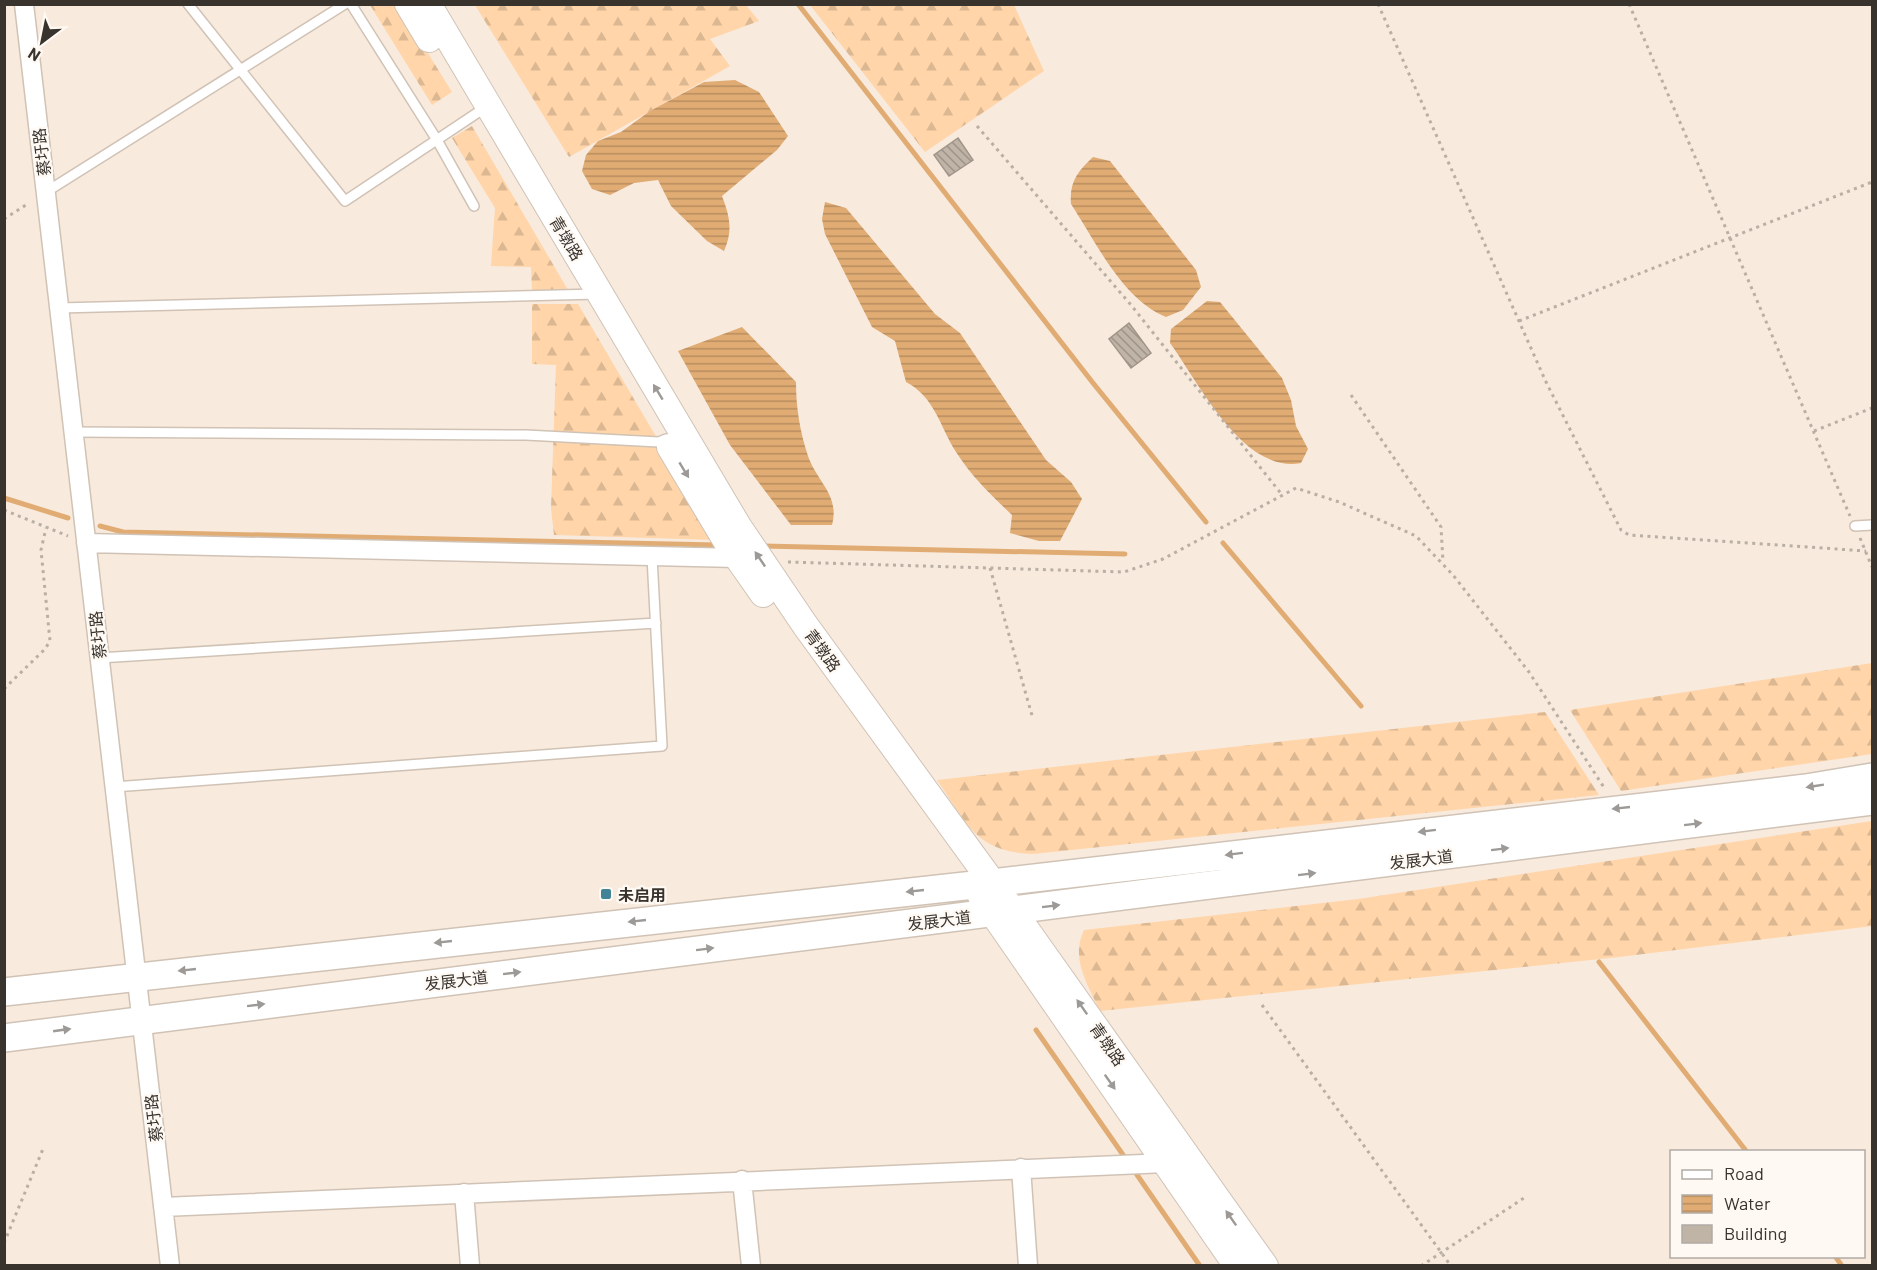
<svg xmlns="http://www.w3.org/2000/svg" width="1877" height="1270" font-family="Barlow,'Noto Sans SC',sans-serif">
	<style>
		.forest { fill: url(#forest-firs) }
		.water { fill: url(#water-rules) }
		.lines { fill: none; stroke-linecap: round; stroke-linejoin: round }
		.stream { stroke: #e1ac73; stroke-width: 5 }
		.building { fill: url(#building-back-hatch); stroke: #a19589; stroke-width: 1.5 }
		.lane-casing { stroke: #d0c3b6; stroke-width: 12 }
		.street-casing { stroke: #d0c3b6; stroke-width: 21 }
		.secondary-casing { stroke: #d0c3b6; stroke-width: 28 }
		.primary-casing { stroke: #d0c3b6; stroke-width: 30 }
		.path { stroke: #baafa4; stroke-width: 3; stroke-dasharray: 3 4.5; stroke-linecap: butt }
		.lane { stroke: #fff; stroke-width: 9 }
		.street { stroke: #fff; stroke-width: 18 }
		.secondary { stroke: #fff; stroke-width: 26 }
		.primary { stroke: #fff; stroke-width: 27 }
		.oneway { fill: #9c9996 }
		.poi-dot { fill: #428395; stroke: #fff9f4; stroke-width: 2 }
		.labels { text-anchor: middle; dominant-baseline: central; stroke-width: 4.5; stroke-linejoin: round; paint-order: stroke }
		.street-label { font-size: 16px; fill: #39332e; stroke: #fff9f4 }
		.poi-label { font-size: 16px; font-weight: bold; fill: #39332e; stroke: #fff9f4; text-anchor: start }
	</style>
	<defs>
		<pattern id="forest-firs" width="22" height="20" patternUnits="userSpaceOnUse" patternTransform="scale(1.5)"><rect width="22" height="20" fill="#ffd5a9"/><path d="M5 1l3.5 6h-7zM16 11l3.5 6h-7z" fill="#dbb792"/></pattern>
		<pattern id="water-rules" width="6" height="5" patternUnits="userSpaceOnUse" patternTransform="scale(1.5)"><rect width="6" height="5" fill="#e1ac73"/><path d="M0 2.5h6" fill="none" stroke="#b78d5f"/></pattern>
		<pattern id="building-back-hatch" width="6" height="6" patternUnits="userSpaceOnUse" patternTransform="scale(1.5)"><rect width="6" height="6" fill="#c0b4a7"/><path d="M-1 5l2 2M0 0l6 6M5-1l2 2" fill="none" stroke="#9d9388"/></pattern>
	</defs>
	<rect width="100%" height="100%" fill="#f8eadd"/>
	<path class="forest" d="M370 5H398L452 92 432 105Z
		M475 5H746L759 21 710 39 730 66 569 157Z
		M810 5H1014L1044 71 925 152Z
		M472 126 568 290H532L531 267 491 266 495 208 452 138Z
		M532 304H578L717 540 554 535 551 508 556 365 532 364Z
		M1872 663V754L1621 791 1570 710Z
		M1545 712 1599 795 1033 854C975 852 967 823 937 780Z
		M1872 821V926L1619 957 1100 1011C1088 985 1070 959 1084 930L1358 899Z"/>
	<path class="water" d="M735 80 759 92 788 136 777 150 722 196C730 217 733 231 724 251L707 241 671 206 658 180 634 183 610 195 592 189 582 171 586 155 598 141 621 132 650 111 704 82Z
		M1093 157 1110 161 1196 270 1201 287 1183 310 1166 317C1122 299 1096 242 1071 204 1069 182 1078 171 1093 157Z
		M825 202 846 208 935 314 960 333 1046 460 1071 482 1082 499 1060 541H1039L1010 533 1012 515C991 495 972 477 956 452 940 427 935 397 906 382L895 341 872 327 825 234 822 219Z
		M1207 301 1220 302 1282 378 1291 400 1296 426 1308 449 1301 463C1243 474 1199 383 1170 343L1171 329Z
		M742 327 796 382C796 408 800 432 808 456 817 482 840 495 832 525H791L730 445 678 351Z"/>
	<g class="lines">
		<path class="stream" d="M798 4 1093 383 1206 522
			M4 498 68 518
			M100 526 123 532 717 545
			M1223 543 1361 706
			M763 546 1125 554
			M1599 962 1747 1152
			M1036 1030 1128 1162
			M1133 1169 1200 1266
			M1835 1256 1842 1266"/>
	</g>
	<path class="building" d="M958 138 973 160 949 176 934 155Z
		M1129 323 1151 353 1131 368 1109 339Z"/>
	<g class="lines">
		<defs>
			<path id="lane" d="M188 4 345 201 486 107
				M351 4 437 140 474 206
				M46 192 345 4
				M59 308 598 294
				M74 432 526 435 659 442 666 439
				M1855 526 1872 525
				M99 658 656 623
				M114 787 662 746 652 557"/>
			<path id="street" d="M24 4 170 1266
				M86 543 738 558
				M1021 1168 1028 1266
				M742 1180 751 1266
				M464 1193 470 1266
				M163 1207 1166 1163"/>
			<path id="secondary" d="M408 4 429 39
				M428 4 738 526 805 625 1013 911 1265 1266
				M670 447 728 544 763 594
				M981 896 1237 1266"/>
			<path id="primary" d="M4 992 992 883 1806 788 1872 777
				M4 1038 1872 801"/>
		</defs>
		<use href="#lane" class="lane-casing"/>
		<use href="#street" class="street-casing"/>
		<use href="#secondary" class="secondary-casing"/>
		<use href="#primary" class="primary-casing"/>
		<path class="path" d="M1378 4 1546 382 1621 530 1629 535 1866 551
			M1629 4 1850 516
			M1872 4V5
			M977 126 1131 305 1283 496
			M4 219 29 203
			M1519 321 1872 182
			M1351 395 1441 527 1443 562
			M1814 431 1872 408
			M4 510 68 536
			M1860 538 1872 567
			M788 562 1124 572 1163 559 1296 488 1339 502 1416 536 1453 575 1529 672 1605 789
			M990 568 1033 719
			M4 689 45 649 50 641 41 550 46 528
			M1262 1005 1451 1266
			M4 1243 43 1149
			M1421 1266 1527 1196"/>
		<use href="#lane" class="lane"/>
		<use href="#street" class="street"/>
		<use href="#secondary" class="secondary"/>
		<use href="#primary" class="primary"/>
	</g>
	<defs><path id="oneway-solid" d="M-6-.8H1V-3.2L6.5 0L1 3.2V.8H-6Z" transform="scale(1.5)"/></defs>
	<g class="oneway">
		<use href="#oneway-solid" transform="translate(658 392) rotate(-121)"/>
		<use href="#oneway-solid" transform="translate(684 470) rotate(59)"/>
		<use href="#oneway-solid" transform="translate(760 559) rotate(-124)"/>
		<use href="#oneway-solid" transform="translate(1815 786) rotate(171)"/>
		<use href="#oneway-solid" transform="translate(1621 808) rotate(174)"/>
		<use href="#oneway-solid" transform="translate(1693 824) rotate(-7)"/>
		<use href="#oneway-solid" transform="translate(1427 831) rotate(173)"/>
		<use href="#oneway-solid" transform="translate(1500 849) rotate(-7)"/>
		<use href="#oneway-solid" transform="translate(1234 854) rotate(173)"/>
		<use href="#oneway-solid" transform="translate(1307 874) rotate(-7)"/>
		<use href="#oneway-solid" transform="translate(915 891) rotate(174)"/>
		<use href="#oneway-solid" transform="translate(1051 906) rotate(-7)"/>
		<use href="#oneway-solid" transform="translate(637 921) rotate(174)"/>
		<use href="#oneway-solid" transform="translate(443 942) rotate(174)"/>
		<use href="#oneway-solid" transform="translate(705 949) rotate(-7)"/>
		<use href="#oneway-solid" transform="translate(187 970) rotate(174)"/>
		<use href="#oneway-solid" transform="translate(512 973) rotate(-7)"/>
		<use href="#oneway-solid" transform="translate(256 1005) rotate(-7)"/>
		<use href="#oneway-solid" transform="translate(1082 1007) rotate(-125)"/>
		<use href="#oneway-solid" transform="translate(62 1030) rotate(-8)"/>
		<use href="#oneway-solid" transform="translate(1110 1082) rotate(55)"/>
		<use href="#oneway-solid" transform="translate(1231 1218) rotate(-125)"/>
	</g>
	<rect class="poi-dot" x="600" y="888" width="12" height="12" rx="3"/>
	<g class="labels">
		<g class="street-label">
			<text transform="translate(41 152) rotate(-97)">蔡圩路</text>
			<text transform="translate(567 238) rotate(59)">青墩路</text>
			<text transform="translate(97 635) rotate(-96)">蔡圩路</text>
			<text transform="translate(823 650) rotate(54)">青墩路</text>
			<text transform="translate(1421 859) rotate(-7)">发展大道</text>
			<text transform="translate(939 920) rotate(-7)">发展大道</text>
			<text transform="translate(456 980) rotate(-7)">发展大道</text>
			<text transform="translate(1108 1044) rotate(55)">青墩路</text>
			<text transform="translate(153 1118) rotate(-97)">蔡圩路</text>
		</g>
		<g class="poi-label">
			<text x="618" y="894">未启用</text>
		</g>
	</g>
	<rect width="1877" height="1270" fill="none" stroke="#39332e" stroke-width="12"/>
	<rect x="1670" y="1150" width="195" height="108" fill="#fff9f4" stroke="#b0aaa5" stroke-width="1.5"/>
	<rect x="1682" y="1170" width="30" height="9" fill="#ffffff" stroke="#b0aaa5" stroke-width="1.5"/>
	<text x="1724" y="1180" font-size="18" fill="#39332e">Road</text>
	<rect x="1682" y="1195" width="30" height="18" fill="url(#water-rules)" stroke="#b0aaa5" stroke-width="1.5"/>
	<text x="1724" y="1210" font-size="18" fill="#39332e">Water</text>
	<rect x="1682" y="1225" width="30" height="18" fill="#c0b4a7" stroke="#b0aaa5" stroke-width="1.5"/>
	<text x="1724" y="1240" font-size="18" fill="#39332e">Building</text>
	<g transform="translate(42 42) rotate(212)" stroke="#fff9f4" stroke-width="4.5" paint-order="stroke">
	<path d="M0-4.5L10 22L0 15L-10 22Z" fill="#39332e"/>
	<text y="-9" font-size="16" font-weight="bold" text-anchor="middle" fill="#39332e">N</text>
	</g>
</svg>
